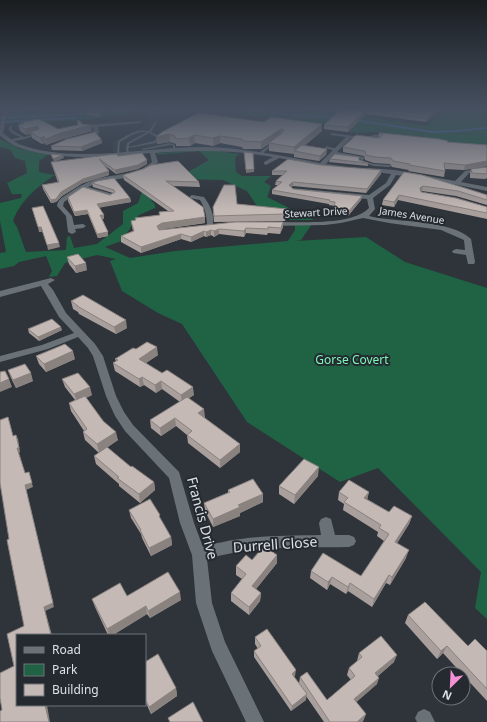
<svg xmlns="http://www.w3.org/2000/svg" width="487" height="722" font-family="'Noto Sans',sans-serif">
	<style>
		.built { fill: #333e49 }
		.green { fill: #1f6344 }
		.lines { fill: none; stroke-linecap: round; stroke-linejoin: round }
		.stream { stroke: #466faf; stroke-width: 2 }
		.lane { fill: #6a7278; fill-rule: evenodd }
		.street { fill: #6a7278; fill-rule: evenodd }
		.wall { fill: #a99f9c }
		.shaded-wall { fill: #89827f }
		.building { fill: #c4b9b5; stroke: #89827f }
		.labels { text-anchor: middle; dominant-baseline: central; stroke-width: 4; stroke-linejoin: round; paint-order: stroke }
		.far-street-label { font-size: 10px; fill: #dde1e5; stroke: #242a30 }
		.park-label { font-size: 12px; fill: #7cf7ba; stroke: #242a30 }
		.near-street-label { font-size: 14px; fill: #dde1e5; stroke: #242a30 }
	</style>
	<rect width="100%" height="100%" fill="#2e343a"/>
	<path class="built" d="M171 109H219L258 117 302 121 261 151 232 150 113 152V142L144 126 149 114Z"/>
	<path class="green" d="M88 109H171C117 118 62 122 7 124V123L9 114H16L17 112Z
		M219 109H270L336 113 427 126 432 119 445 109H487V146L456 147 430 138 420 136 411 137 389 133 376 132 356 133 349 132 353 128 322 123 317 127 299 120 258 117Z
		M0 139 20 149 49 154 39 161V172L55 175C38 186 20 201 13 221L17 227 26 252 66 250 67 237 70 236 74 248 97 244 123 224V211L138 203 143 189 188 172 209 160 199 151 156 155 158 153 210 150 239 154 235 158 236 172 242 176H271L264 182 271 186 267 197 314 220H290L289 214 283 211 259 209 247 191 223 180 183 179 152 196 151 200 155 205V208L139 215 125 236 132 237 105 247 130 258 175 251 288 241 295 230V225L312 224 301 240 295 241 366 237 405 262 487 288V619L475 608 481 572 378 468 340 482 247 422 182 324 158 313 122 291 110 261 116 259 97 255 65 263 57 276 49 277 52 271 46 256 19 262 14 266 0 269V253L6 252 0 221V203L21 198 22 194H12L7 183 27 173 25 161 15 158 11 150 0 147Z"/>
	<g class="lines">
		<path class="stream" d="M244 109 267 113 337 118
			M0 118 103 113 143 109
			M354 120 433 132 456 131 487 128
			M0 122 75 118"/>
		<path class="lane" d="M155 122 156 121 157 122 151 132 161 137V139L156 143 128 148 129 153 127 154 126 148 127 143 147 132C136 131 129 137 120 142L119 153 117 154 118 141C128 135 137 128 149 131ZM149 133 158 138 154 141 129 147V144Z
			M10 126H12L11 129 15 132 24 137 38 133 39 134 25 139 9 142V140L21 137 13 134 9 130Z
			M384 134 385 136 375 137 371 140 369 139 373 135Z
			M170 143 175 145V151L173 150V145H170L143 150 142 149Z
			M272 143 274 144 262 154H260V152Z
			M326 146 337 149V150L336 151 325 148Z
			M362 157 363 158V161L374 164 390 165 391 166 390 167 374 166 360 162 361 158Z"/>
		<path class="street" d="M7 109H12L7 113 3 133C8 137 13 141 19 144 72 165 149 146 206 147 245 148 282 156 320 163L346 137 331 135V133L369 138 367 139 351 138 337 152 364 157V159L334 155 326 164 341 166 342 167 339 169 279 158 266 165 264 164V162L273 157C234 150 195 150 155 153L158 162C140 182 111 176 88 187L113 194V196L83 189 64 202 63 206 72 216 74 225 83 224 86 226 83 228 75 229 76 232 72 234 68 232 66 216 57 206C58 199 63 197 69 193 76 188 85 183 94 180 114 173 135 177 152 162L150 153C107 157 57 162 15 146 10 144 5 139 0 136 0 127 0 114 7 109Z
			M140 121 142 123 98 127 99 133 84 138 82 137 94 131 93 127H87V125Z
			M487 167V171L469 173 461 182 487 187V191L429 179 396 175 390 185 373 198 375 209 369 216C397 223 450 219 471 239L475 262 474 264H468L466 255 453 253 452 251 456 249 465 250 464 240 441 230 389 223 363 218 341 223 325 225 270 226 267 224 270 222C296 221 350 227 369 208L367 199 293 191 290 189 291 188 369 195 386 183 391 174 367 171 366 170 369 168 395 170 455 181 465 171Z
			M192 195 204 197C210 205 216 217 212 227L207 226C207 216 205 208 200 200L190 198V196Z
			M51 278 55 280 48 284 53 290 66 313 95 344 103 356 116 396 124 412 133 425 179 472 194 523 203 547C244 535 279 536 321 535L319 523 321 519 326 517 331 519 335 535H349L354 537 356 541 354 545 349 547C301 548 253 545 207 559L212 603 225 642 264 722H246L212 651 196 603 192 555 180 523 169 478 125 431 115 416 106 396 93 356 88 348 78 337 48 349 0 362V356L42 345 74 333 59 317 41 286 0 297V291Z
			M424 709 430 712 435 722H417L415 718 418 712Z"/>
	</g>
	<path class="wall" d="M86 109H102L100 117 87 115Z
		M321 109H441L426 122 366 114 348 132 324 129V125L339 111Z
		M264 122 322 124V131L304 146 327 149 326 155 319 161 294 157V154L269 151V144L261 149H243L242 147 220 143 213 146 195 143 190 146H176V144L170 142 157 144 162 132Z
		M20 123 58 129 78 125 82 124 92 131 63 139 46 145 45 143 42 144 32 138 31 134 26 135 20 131 18 125H21Z
		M379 133 448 141V142L487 145V166L464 170 445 169V171L444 177 408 171 409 170 392 167 390 164 374 163 365 160 364 156 343 152V147L378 138Z
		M101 139 102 143 82 151 52 150 51 146Z
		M118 156 147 164 138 169 116 174 104 165 109 171V175L83 183 62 196 56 202 51 203 43 189 42 185 58 183 51 162Z
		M330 159 359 160 368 163V166L329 162Z
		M321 165 381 170V174L366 193 293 186 291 187 293 189 362 196 361 200 348 216 334 213 335 206 329 205V204L272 194V190L278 185H275L276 181 283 175H272V171Z
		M487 167V178L485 179 470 178V174L471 169Z
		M404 172 487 195V205L456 196 422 191 421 192 487 207V219L398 200 394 207 382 205 383 200Z
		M123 175 199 182 200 187 173 186 205 217V223L163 229 161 230 283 227 280 234 268 233 267 235 246 233 244 237 219 234 214 237 211 235 206 237 204 236 191 242 181 239 141 253 121 242V236L133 231 131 221 160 215 159 212 168 211 124 180Z
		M97 181 130 198 131 202 99 207 104 219H102L108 232V236L98 238 88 214 75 216 68 201V197L110 195 113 193 93 187 92 183Z
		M237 204 287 209 286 216 285 221 214 222 213 207Z
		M67 257 87 270 76 273 69 264Z
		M71 301 127 328 116 334 79 314 78 312 73 309Z
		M28 329 62 330 39 341 29 333Z
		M136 349 158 355 146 363 194 395 189 398 205 417 204 418 240 452 220 468 188 443 187 435 176 426 161 436 151 428 150 420 180 402 162 389 156 393 144 385 140 387 115 371 113 363 116 361 115 359Z
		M36 356 75 359 46 372 39 364Z
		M8 370 33 381 16 388 11 378Z
		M62 379 92 395 86 398 118 440 99 453 85 440 83 432 84 431 71 411 69 403 75 400 65 387Z
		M94 456 131 467 154 482 155 490 140 503 119 486V484L96 464Z
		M318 476 294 504 279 494V486Z
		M228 490 263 494V502L240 513V516L213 527 205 511 204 503 228 493Z
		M339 492H369L367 499 389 512 412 516 409 524 397 543 406 558 390 585 386 583 372 607 348 591 346 594 330 584 327 590 310 578 311 571 361 576 384 541 377 536 378 532 343 510 344 504 338 500Z
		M129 510 161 521 171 537 172 545 151 556 142 538 141 534 131 518Z
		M277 555V563L256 589 261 593 260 601 249 615 231 601V593L242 579 236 575V566L252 560Z
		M127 596 181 600 150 618 147 614 113 635H108L95 607 92 599Z
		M408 615 468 646 487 651V701L463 675V674H462L443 653 437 659 405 623Z
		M255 637 295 676 294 677 299 683 300 677 327 700 351 680 347 675 349 668 357 661 359 653 394 662 378 676 377 684 356 702 366 714 363 721 362 722H324L306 696V700L291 711 254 657V651L258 649 255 644Z
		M145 662 176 688 177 696 151 714 145 701Z"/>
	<path class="shaded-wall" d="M98 109H102L100 117Z
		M437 109H441L426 122 427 118Z
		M366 110V114L348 132V127Z
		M322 124V131L297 152 294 151V154V147Z
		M91 125 92 131 63 139 46 145 45 139 61 133Z
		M38 126 39 132H30L31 134 26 135 25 129Z
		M281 129V136L269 143V144L261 149V142Z
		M169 134 170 142 157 144 156 137Z
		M194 135 195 143 190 146 189 138Z
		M44 136 45 143 42 144 40 138Z
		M220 136V143L213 146V138Z
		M101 139 102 143 82 151 81 147Z
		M327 149 326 155 319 161 320 156Z
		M63 155 64 158 54 162 53 159Z
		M147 160V164L138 169 116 174 115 170Z
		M487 161V166L464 170 465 165Z
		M254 169V172L246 173V170Z
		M381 170V174L366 193 367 189Z
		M109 171V175L83 183 62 196 56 202 51 203V200L61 192 83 179Z
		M293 182V186L289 189V185Z
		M423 186 422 191 418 193 420 188Z
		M399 195 398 200 394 207V202Z
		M362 196 361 200 348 216V212Z
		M130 198 131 202 98 208 97 204Z
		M287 209 286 216 285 221V214Z
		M87 210 88 214 75 216 74 212Z
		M100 215H104V219H101Z
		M205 217V223L163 229 158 232 157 226 162 223Z
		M283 222V227L280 234 281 228Z
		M38 227H41L42 232H39Z
		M246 228V233L244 237V231Z
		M219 229V234L214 237V231Z
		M211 230V235L206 237V232Z
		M204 231V236L191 242V237Z
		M108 232V236L98 238 97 234Z
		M181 234V239L141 253V247Z
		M59 243 60 247 48 250 47 245Z
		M86 263 87 270 76 273 75 266Z
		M126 320 127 328 116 334 114 327Z
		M61 327 62 330 39 341 38 337Z
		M157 347 158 355 140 367 139 359Z
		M73 351 75 359 46 372 44 364Z
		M31 373 33 381 16 388 13 380Z
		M142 377 144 385 140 387 139 379Z
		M9 379 12 387 0 392V383Z
		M161 381 162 389 156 393 155 385Z
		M90 387 92 395 77 402 74 394Z
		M193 387 194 395 182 403 181 395Z
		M204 409 205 417 198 421V413Z
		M175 418 176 426 161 436 160 428Z
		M116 432 118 440 99 453 97 444Z
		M16 435 18 439 20 452 19 453 26 478 17 448Z
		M240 444V452L220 468V460Z
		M319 467 318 476 294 504 295 495Z
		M29 472 33 487 26 490 54 607 45 611 52 635H51L44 607 25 485Z
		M154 482 155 490 140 503 139 494Z
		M369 492 367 500 364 498Z
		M263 494V502L240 513V516L213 527V519L238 505Z
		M412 516 409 524 393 550 395 542Z
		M171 537 172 545 151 556 149 548Z
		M409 550 406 558 390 585 392 577Z
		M277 555V563L252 594V586Z
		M389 575 386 583 372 607 374 599Z
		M332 577 330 584 327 590 328 582Z
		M350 583 348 591 346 594 348 587Z
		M180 592 181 600 150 618 148 611Z
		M261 593 260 601 249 615V607Z
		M146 606 147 614 113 635H109L107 629Z
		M447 646 443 653 437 659 441 651Z
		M397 655 394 662 373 680 375 673Z
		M296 670 295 676 291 679 292 674Z
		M379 678 377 684 352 706 354 699Z
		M176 688 177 696 151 714 149 707Z
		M307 694 306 700 291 711 292 706Z
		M45 705H47L50 722H49Z
		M366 714 363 721 362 722H357Z"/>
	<path class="building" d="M342 109H384L426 115 429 112 412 109H437L427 118 366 110 348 127 324 125Z
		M198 113 264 122 271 117 322 124 294 147 269 143 283 132 284 130 281 129 261 142 243 141 242 139 220 136 213 138 194 135 189 138 176 139 175 136 169 134 156 137 162 132Z
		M39 119 58 129 78 125 77 120 80 121 82 124 91 125 61 133 45 139 44 136 40 138 30 132 39 129 38 126 25 129 18 125 24 124 20 123Z
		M95 132 101 139 81 147 51 146 67 139Z
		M379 133H382L439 139 448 141 447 142 487 145V161L465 165 444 163 445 171 409 165 410 164 393 161 391 158 375 157 366 155 365 151 343 147 356 135 380 138 383 134Z
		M302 145 327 149 320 156 294 151Z
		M244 152 253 153 254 169 246 170Z
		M142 153 147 160 138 165 115 170 99 159 109 171 83 179 61 192 56 199 51 200 42 185 59 182 51 162 107 155 117 154 118 156Z
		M51 154 63 155 53 159Z
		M335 154 359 157V160L368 163 330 159Z
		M288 159 321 165 381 170 367 189 293 182 289 185 293 189 362 196 348 212 334 209 335 202 329 201 330 200 272 190 282 182 276 181 287 171H272Z
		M178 161 199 182 166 181 203 207 205 217 162 223 157 226 159 230 235 222H283L281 228 268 227V229L246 228 244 231 219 229 214 231 211 230 206 232 204 231 191 237 181 234 141 247 121 236 134 231 131 221 136 220 135 218 160 215 159 212 174 211 123 175 143 169 151 165Z
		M487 167V174L472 173 471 169Z
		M404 172 422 175 465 188 487 195V200L458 191 423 186 420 188 421 192 456 198 487 207V213L399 195 394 202 383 200Z
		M114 178 130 198 97 204 104 215H100L108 232 97 234 87 210 74 212 68 197 83 187 110 195 115 192 114 190 92 183 97 181Z
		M224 185H235L237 204 287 209 285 214 214 216 213 207Z
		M43 206 59 243 47 245 41 227H38L32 208Z
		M78 254 86 263 75 266 67 257Z
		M83 295 126 320 114 327 77 306H78L71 301Z
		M52 319 61 327 38 337 28 329Z
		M147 342 157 347 139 359 162 373 167 370 193 387 181 395 161 381 155 385 142 377 139 379 113 363 118 360 115 359 133 348 136 349Z
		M65 344 73 351 44 364 36 356Z
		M25 364 31 373 13 380 8 370Z
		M5 371 9 379 0 383V372Z
		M78 373 90 387 74 394 62 379Z
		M85 396 103 421 116 432 97 444 83 432 87 429 69 403Z
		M187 397 204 409 198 413 240 444 220 460 187 435 192 431 175 418 160 428 150 420Z
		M8 417 13 436 16 435 19 448H17L25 473 29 472 32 483 25 485 53 603 44 607 51 635H17V705H45L49 722H0V711L2 710 0 698V673L14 666 7 634 24 626 7 540 9 539 0 483V420Z
		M107 447 131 467 132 466 154 482 139 494 117 478 119 477 94 456Z
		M304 459 319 467 295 495 279 486Z
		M253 479 263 494 238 505 240 507 213 519 204 503 230 492 228 490Z
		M349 480 369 492 364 498 389 512 394 506 412 516 395 542 409 550 392 577 389 575 374 599 350 583 348 587 332 577 328 582 311 571 323 553 361 576 389 534 379 528 381 525 344 502 348 498 339 492Z
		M150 499 160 515 159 516 171 537 149 548 140 530H141L129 510Z
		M264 546 277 555 252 586 261 593 249 607 231 593 246 574 236 566 246 555 252 560Z
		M168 572 180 592 148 611 146 606 107 629 92 599 120 583 127 596Z
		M425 602 468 646 475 639 487 651V689L447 646 441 651 408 615Z
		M267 629 296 670 292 674 307 694 292 706 254 651 261 646 255 637Z
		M381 636 397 655 375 673 379 678 354 699 366 714 357 722H330L300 677 307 672 327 700 355 676 349 668 362 657 359 653Z
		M158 654 176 688 149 707 145 699V662Z
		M193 702 203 722H170L168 718Z"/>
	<linearGradient id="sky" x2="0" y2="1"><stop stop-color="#191d20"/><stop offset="0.52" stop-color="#465060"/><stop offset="1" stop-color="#465060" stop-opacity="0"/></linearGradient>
	<rect width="487" height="210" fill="url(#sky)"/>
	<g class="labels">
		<g class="far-street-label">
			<text transform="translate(316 212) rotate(-3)">Stewart Drive</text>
			<text transform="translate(412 215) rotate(9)">James Avenue</text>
		</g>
		<g class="park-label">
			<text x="352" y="359">Gorse Covert</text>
		</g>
		<g class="near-street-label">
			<text transform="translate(203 518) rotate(75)">Francis Drive</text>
			<text transform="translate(275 544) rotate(-4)">Durrell Close</text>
		</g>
	</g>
	<rect x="16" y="634" width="130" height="72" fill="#242a30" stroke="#6e7378"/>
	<rect x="24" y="647" width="20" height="6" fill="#6a7278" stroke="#6e7378"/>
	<text x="52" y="654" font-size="12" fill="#dde1e5">Road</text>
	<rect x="24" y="664" width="20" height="12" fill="#1f6344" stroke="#6e7378"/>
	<text x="52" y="674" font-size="12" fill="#dde1e5">Park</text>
	<rect x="24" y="684" width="20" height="12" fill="#c4b9b5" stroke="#6e7378"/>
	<text x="52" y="694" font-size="12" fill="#dde1e5">Building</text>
	<g transform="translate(451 686) rotate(204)"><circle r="19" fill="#242a30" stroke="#6e7378"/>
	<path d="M0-3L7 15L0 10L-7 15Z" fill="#f491d4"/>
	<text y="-6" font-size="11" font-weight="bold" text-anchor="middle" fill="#dde1e5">N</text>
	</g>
</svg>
